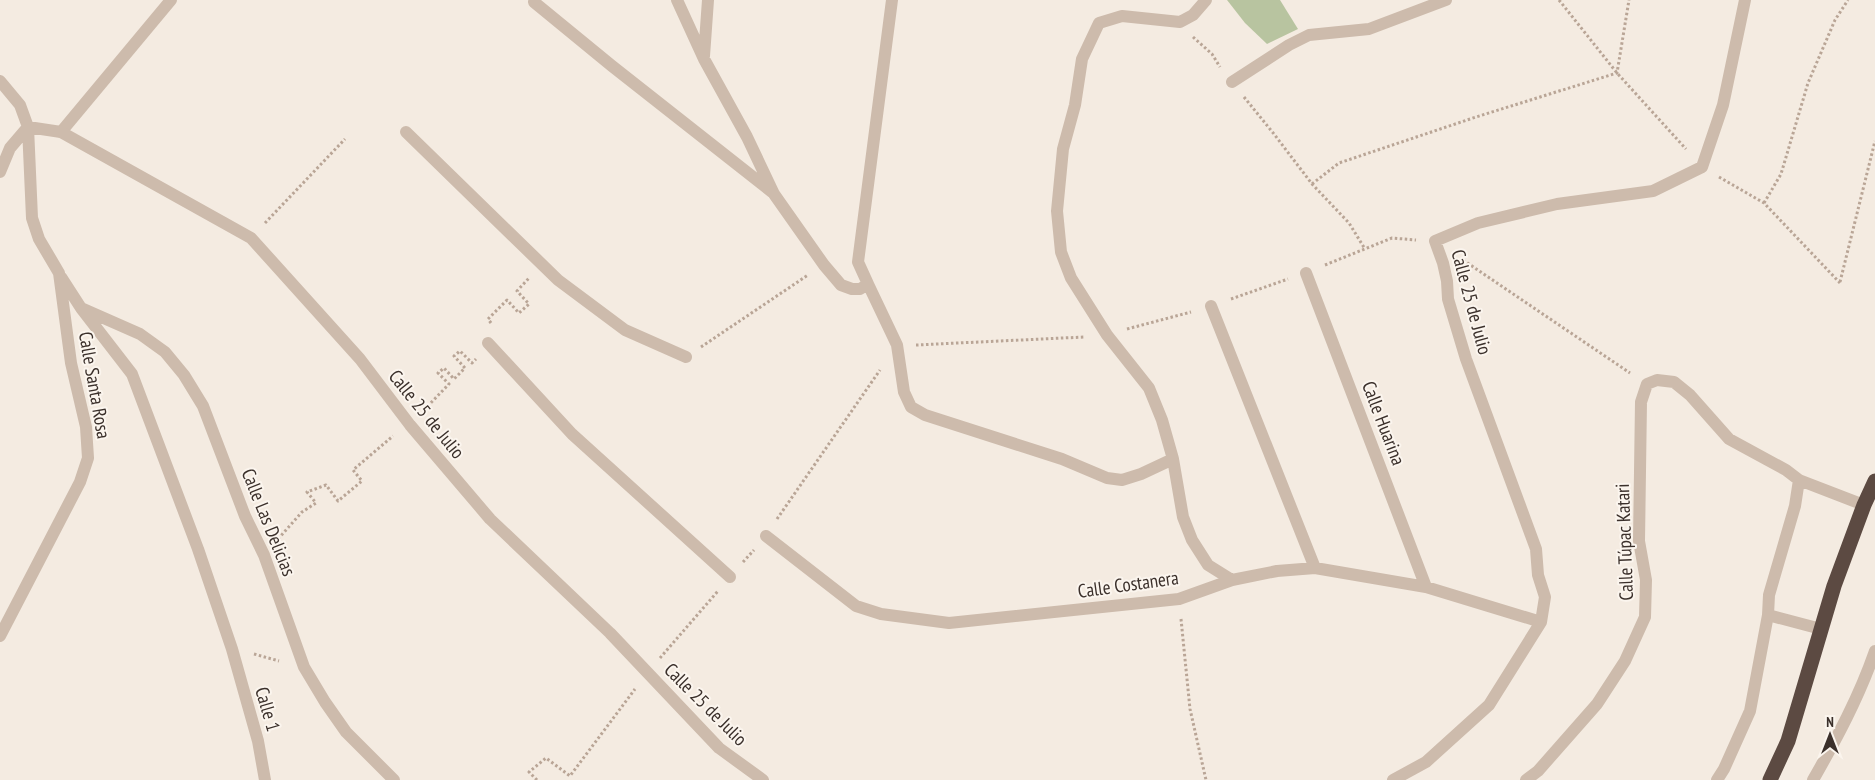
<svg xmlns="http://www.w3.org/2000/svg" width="1875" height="780" font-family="'PT Sans Narrow',sans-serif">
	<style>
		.green { fill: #b8c4a0 }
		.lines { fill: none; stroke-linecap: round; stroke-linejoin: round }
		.path { stroke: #b9a596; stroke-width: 3; stroke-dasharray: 2.5 2.5; stroke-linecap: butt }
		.lane { stroke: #cdbbac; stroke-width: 12 }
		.street { stroke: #cdbbac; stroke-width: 12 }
		.highway { stroke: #5c4a42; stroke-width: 15 }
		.labels { text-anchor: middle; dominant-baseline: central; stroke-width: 4; stroke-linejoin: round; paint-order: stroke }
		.street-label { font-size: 19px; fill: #3b302b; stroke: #fbf5ee }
	</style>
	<rect width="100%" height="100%" fill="#f4ebe1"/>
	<path class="green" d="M1227 0H1280L1298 29 1267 44 1245 23Z"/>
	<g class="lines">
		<path class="path" d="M1559 0 1617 73 1686 149
			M1193 37 1212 54 1220 67
			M1244 97 1274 134 1312 184 1349 223 1365 249
			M1719 177 1764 203 1840 283
			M1312 184 1339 163 1476 117 1617 73 1629 0
			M1764 203 1781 174 1808 83 1835 20 1848 0
			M265 223 345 139
			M1463 260 1630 373
			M1325 265 1392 238 1416 240
			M1840 282 1875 141
			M1231 299 1288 279
			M491 323 488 319 507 300 519 313 529 304 517 291 529 278
			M1127 329 1191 312
			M916 345 1084 337
			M701 347 808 275
			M424 410 449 384 438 373 444 368 454 379 465 368 454 356 460 351 472 363 476 359
			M777 519 880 370
			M278 539 302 512 316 503 307 492 326 485 338 501 362 481 353 470 393 436
			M743 562 754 550
			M1181 619 1190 709 1206 780
			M254 654 279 661
			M660 658 718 591
			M537 780 529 772 546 758 570 776 635 689"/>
		<path class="lane" d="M61 132 171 0
			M406 132 558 280 625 330 686 357
			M488 343 572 434 730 577
			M1813 780C1837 738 1859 697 1875 651"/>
		<path class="street" d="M677 0 704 59 747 137 774 194 824 265 841 285 852 289H860L868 284 858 262 892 0
			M1206 0 1193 15 1180 22 1122 16 1099 23 1082 59 1075 105 1063 149 1057 211 1061 252 1071 278 1107 335 1149 388 1162 420 1173 459 1183 517 1192 540 1208 565 1232 580
			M534 2 612 66 772 192
			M704 56 708 0
			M0 81 20 105 28 127 32 218 39 239 59 273 71 363 86 427 88 458 80 482 0 636
			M1232 82 1289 45 1309 35 1369 29 1446 0
			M28 127 61 132 251 238 360 359 410 425 490 519 610 633 719 748 763 780
			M0 172 10 148 28 127
			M1306 273 1426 587
			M61 277 81 308 132 374 198 549 232 649 258 741 265 780
			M868 284 897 345 904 392 911 407 925 415 1062 459 1107 478 1122 480 1141 474 1173 459
			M1211 306 1315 568
			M81 308 140 334 165 352 184 375 203 406 245 516 264 555 304 667 325 702 346 732 394 780
			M766 536 856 606 881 614 949 623 1179 599 1232 580 1277 571 1315 568 1426 587 1541 622
			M1768 615 1769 595 1795 506 1799 480
			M1393 780 1426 762 1489 705 1541 622 1545 597 1538 575 1536 549 1466 359 1448 299 1447 281 1443 263 1435 241 1478 223 1557 204 1653 191 1702 167 1723 105 1745 0
			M1526 780 1538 771 1597 704 1625 661 1645 617 1646 580 1639 541 1641 402 1647 384 1657 380 1674 382 1690 395 1729 439 1786 470 1799 480 1864 505
			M1717 780 1724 769 1750 711 1768 615 1821 629"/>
		<path class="highway" d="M1770 780 1788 741 1834 586 1864 505 1875 481"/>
	</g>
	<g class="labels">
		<g class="street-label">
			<text transform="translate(1472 302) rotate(75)">Calle 25 de Julio</text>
			<text transform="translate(95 385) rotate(80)">Calle Santa Rosa</text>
			<text transform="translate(427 414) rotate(51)">Calle 25 de Julio</text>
			<text transform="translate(1384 423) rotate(69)">Calle Huarina</text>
			<text transform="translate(269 522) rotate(68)">Calle Las Delicias</text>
			<text transform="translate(1624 542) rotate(-92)">Calle Túpac Katari</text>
			<text transform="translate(1128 584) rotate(-8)">Calle Costanera</text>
			<text transform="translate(706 704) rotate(45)">Calle 25 de Julio</text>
			<text transform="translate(268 709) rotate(74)">Calle 1</text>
		</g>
	</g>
	<g transform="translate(1830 735)" stroke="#fbf5ee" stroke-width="4" paint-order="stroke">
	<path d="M0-4L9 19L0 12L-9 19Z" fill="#3b302b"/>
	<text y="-8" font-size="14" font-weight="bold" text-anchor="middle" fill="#3b302b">N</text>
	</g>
</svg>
